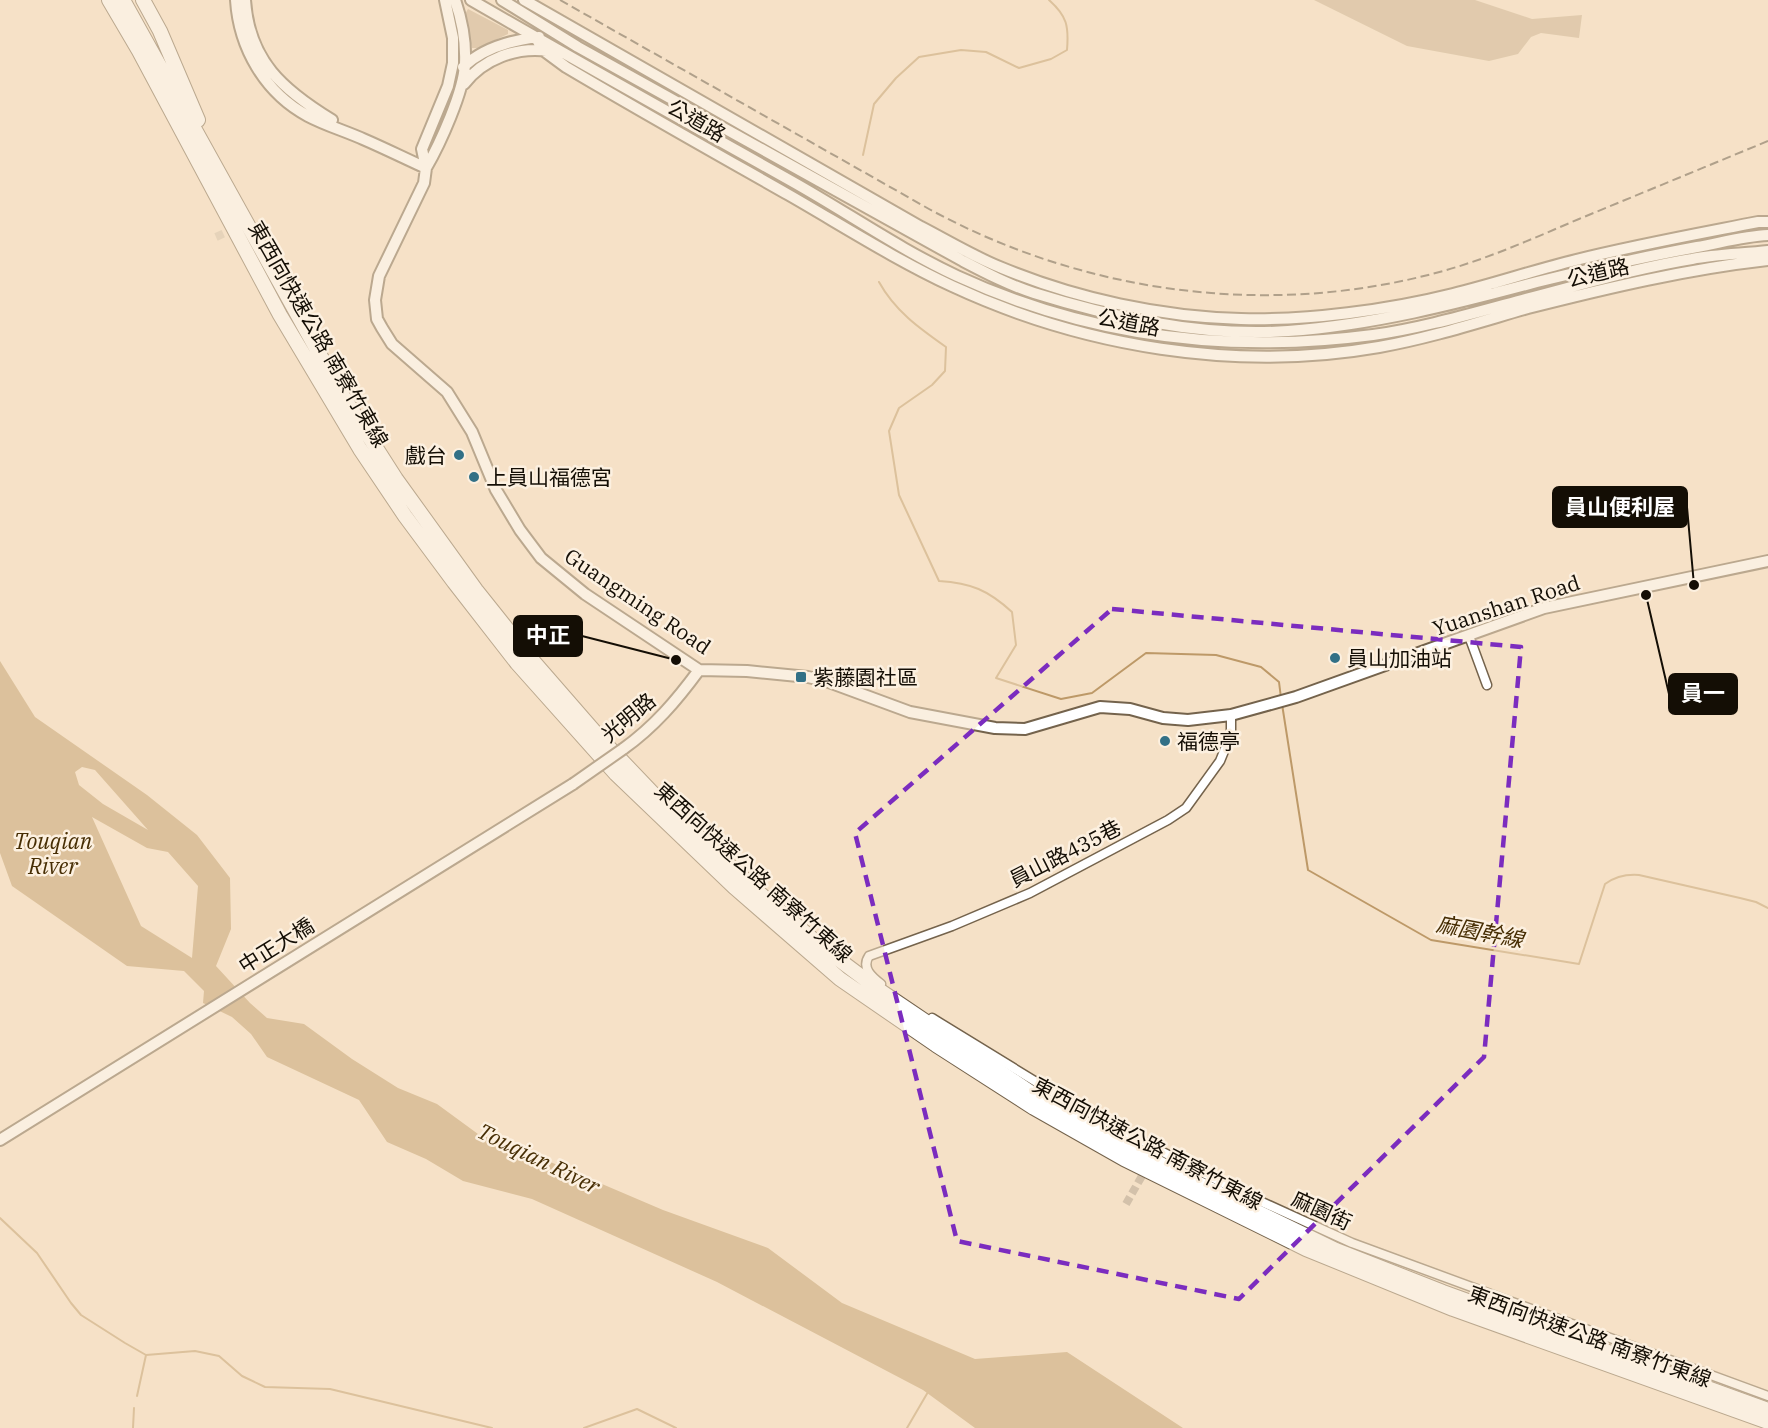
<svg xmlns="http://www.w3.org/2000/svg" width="1768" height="1428" font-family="'IBM Plex Serif','Noto Sans TC',serif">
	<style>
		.green { fill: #c7ae8e }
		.water { fill: #bd9968; fill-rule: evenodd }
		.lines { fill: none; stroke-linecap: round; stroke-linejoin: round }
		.stream { stroke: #bd9968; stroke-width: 2 }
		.minor-tunnel { stroke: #d3c1aa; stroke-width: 8; stroke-dasharray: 8 4; stroke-linecap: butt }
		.minor-casing { stroke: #74634c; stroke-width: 11 }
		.tertiary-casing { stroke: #74634c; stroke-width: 14 }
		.trunk-casing { stroke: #74634c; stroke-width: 16 }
		.minor { stroke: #fff; stroke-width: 8 }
		.tertiary { stroke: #fff; stroke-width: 10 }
		.trunk { stroke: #fff; stroke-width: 14 }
		.rail { stroke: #5b5042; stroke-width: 2; stroke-dasharray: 9 4.5; stroke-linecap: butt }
		.tertiary-bridge-casing { stroke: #74634c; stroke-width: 14; stroke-linecap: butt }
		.tertiary-bridge { stroke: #fff; stroke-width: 10 }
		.marked { fill: none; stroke: #7b2cbf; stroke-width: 4.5; stroke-dasharray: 12 8; stroke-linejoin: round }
		.poi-dot { fill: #327086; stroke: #fcf0e0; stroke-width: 2 }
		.labels { text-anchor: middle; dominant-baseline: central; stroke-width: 5; stroke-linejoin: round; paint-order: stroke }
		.street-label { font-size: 21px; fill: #140e05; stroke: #fcf0e0 }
		.poi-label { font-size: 21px; fill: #140e05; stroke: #fcf0e0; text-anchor: start }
		.water-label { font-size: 22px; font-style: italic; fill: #472e04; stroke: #fcf0e0 }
		.leader { fill: none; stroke: #140e05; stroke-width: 2 }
		.callout-dot { fill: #140e05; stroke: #fcf0e0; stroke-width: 2 }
		.callout { fill: #140e05; stroke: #140e05; stroke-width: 2 }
		.callout-label { font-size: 22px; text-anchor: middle; font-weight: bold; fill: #fff }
	</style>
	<rect width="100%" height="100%" fill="#f5e1c7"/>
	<path class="green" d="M1314 0H1475L1532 19 1582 15 1579 38 1541 33 1531 37 1518 54 1489 61 1407 46Z
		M468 9 508 30V34L478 48H472L465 14Z"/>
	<path class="water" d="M0 661 35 717 147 795 197 835 230 878 231 929 216 966 250 1003 267 1018 304 1024 352 1059 398 1088 437 1104 478 1134 527 1152 663 1210 768 1248 842 1303 975 1359 1067 1352 1183 1428H975L923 1390 717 1282 532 1199 463 1181 426 1159 387 1142 359 1100 267 1057 251 1034 232 1017 203 1003 204 991 184 971 127 966 12 886 0 853ZM82 767 95 770 148 830 103 804 79 785 75 772ZM92 817 147 848 168 852 198 886 192 958 141 926Z"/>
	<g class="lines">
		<path class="stream" d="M863 155 874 104 896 78 919 57 961 50 986 52 1019 68 1051 59 1067 50C1069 26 1067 16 1049 0
			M879 282C895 311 919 328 946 347L945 371 932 385 899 408 889 431 899 495 939 581C971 583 988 590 1012 612L1016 645 996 678 1061 699 1092 693 1146 653 1216 655 1261 667 1279 682 1281 698
			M1282 704 1308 870 1431 940 1579 964 1605 884C1616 876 1626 874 1639 875L1740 898 1756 902 1768 908
			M0 1218 37 1253 71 1303 81 1315 125 1343 146 1355 137 1396
			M146 1355 195 1351 219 1356 242 1376 265 1387 330 1389 492 1428
			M133 1428 134 1408
			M584 1428 637 1409 676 1428
			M907 1428 928 1392"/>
		<path class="minor-tunnel" d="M216 237 236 228
			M1126 1204 1147 1167"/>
		<defs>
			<path id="minor" d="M1469 636 1487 685
				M881 984C872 977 861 968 869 956L952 926 1030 893 1168 820 1186 808 1220 761 1231 734V715
				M932 1018 1059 1096 1157 1149 1240 1192 1352 1243 1768 1396"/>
			<path id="tertiary" d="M236 0C239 48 265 93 308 116 325 125 345 131 363 139 384 148 404 158 426 168
				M245 0C249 61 283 90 332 120
				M445 0 453 38V63L448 86 422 149 426 168 424 183 379 276 375 300 377 319 382 328 392 344 447 392 472 432 496 490 520 530 541 558 585 594 699 670 747 671 808 677 826 681 910 712 995 728 1025 729 1100 707 1130 709 1163 718 1188 720 1231 715 1296 697 1544 608 1768 561
				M471 0C578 62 686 122 793 182 848 213 901 250 957 276 1089 337 1228 354 1373 335 1423 328 1473 313 1522 300 1577 286 1636 268 1692 259 1717 254 1743 254 1768 251
				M502 0 578 47 963 261C986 273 1009 285 1034 293 1114 318 1204 337 1288 331 1373 325 1455 304 1537 282 1590 269 1643 257 1697 247 1720 243 1744 236 1768 235
				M524 0 921 227C948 241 974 257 1002 268 1077 299 1161 317 1241 319 1307 321 1389 310 1453 294 1494 284 1535 270 1576 260 1636 245 1697 234 1758 222H1768
				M536 38 543 50 566 67C640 111 715 153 789 195 843 226 896 260 952 286 1083 347 1236 372 1379 347 1430 338 1479 322 1528 308 1607 288 1687 269 1768 260
				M463 67C484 47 512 40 539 37
				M464 84C483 59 517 46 549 51
				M426 168C440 144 464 91 465 64 466 43 462 20 455 0
				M623 749C654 727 677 700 699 670
				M0 1140 573 784"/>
			<path id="trunk" d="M109 0 139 51 280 315 360 449 405 516 454 582 517 663 616 774 734 887 840 979 936 1045 1034 1108 1124 1159 1306 1249 1453 1309 1768 1422
				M123 0 341 393 396 479 476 590 527 654 601 739 665 806 767 900 822 947 882 992 1033 1094 1105 1135 1191 1180 1336 1250 1443 1292 1768 1410
				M143 0 160 31 198 120"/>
		</defs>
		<use href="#minor" class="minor-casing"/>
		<use href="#tertiary" class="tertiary-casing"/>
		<use href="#trunk" class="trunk-casing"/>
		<use href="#minor" class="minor"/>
		<use href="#tertiary" class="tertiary"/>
		<use href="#trunk" class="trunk"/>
		<path class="rail" d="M560 0 929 209C1085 294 1271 319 1443 271 1490 258 1534 238 1579 219 1642 193 1705 167 1768 141"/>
		<defs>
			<path id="tertiary-bridge" d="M573 784 623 749"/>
		</defs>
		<use href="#tertiary-bridge" class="tertiary-bridge-casing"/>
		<use href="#tertiary-bridge" class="tertiary-bridge"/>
	</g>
	<path d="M0 0H1768V1428H0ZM1112 609 1521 647 1484 1057 1239 1299 957 1241 855 833Z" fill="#f5e1c7" fill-opacity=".55" fill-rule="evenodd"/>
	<path class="marked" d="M1112 609 1521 647 1484 1057 1239 1299 957 1241 855 833Z"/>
	<g class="poi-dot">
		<circle cx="459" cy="455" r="6"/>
		<circle cx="474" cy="477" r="6"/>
		<circle cx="1335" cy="658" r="6"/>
		<rect x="795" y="671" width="12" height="12" rx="3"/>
		<circle cx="1165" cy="741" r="6"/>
	</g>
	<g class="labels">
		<g class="street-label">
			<text transform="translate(697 120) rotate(30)">公道路</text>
			<text transform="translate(1598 272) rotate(-13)">公道路</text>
			<text transform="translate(1129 322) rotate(11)">公道路</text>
			<text transform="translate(319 334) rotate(60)">東西向快速公路 南寮竹東線</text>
			<text transform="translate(638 601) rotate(34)">Guangming Road</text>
			<text transform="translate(1506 605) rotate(-18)">Yuanshan Road</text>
			<text transform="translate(628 717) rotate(-40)">光明路</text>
			<text transform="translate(1065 853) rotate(-27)">員山路435巷</text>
			<text transform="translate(754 872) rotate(42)">東西向快速公路 南寮竹東線</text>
			<text transform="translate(276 945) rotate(-32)">中正大橋</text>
			<text transform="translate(1148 1143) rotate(28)">東西向快速公路 南寮竹東線</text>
			<text transform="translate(1322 1210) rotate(25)">麻園街</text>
			<text transform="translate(1590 1336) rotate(20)">東西向快速公路 南寮竹東線</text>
		</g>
		<g class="poi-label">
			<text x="447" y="455" text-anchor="end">戲台</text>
			<text x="486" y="477">上員山福德宮</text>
			<text x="1347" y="658">員山加油站</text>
			<text x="813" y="677">紫藤園社區</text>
			<text x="1177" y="741">福德亭</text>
		</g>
		<g class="water-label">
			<text x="53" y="840">Touqian<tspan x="53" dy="25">River</tspan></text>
			<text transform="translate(1480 931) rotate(11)">麻園幹線</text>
			<text transform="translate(539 1158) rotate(26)">Touqian River</text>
		</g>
	</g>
	<path class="leader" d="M1694 585L1687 507M676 660L582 636M1646 595L1669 694"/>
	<g class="callout-dot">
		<circle cx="1694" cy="585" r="6"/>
		<circle cx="676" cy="660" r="6"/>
		<circle cx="1646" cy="595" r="6"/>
	</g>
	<g class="callout">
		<rect x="1553" y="487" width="134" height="40" rx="6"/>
		<rect x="514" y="616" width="68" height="40" rx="6"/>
		<rect x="1669" y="674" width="68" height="40" rx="6"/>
	</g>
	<g class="callout-label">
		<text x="1620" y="515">員山便利屋</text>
		<text x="548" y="643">中正</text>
		<text x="1703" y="701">員一</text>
	</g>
</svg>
